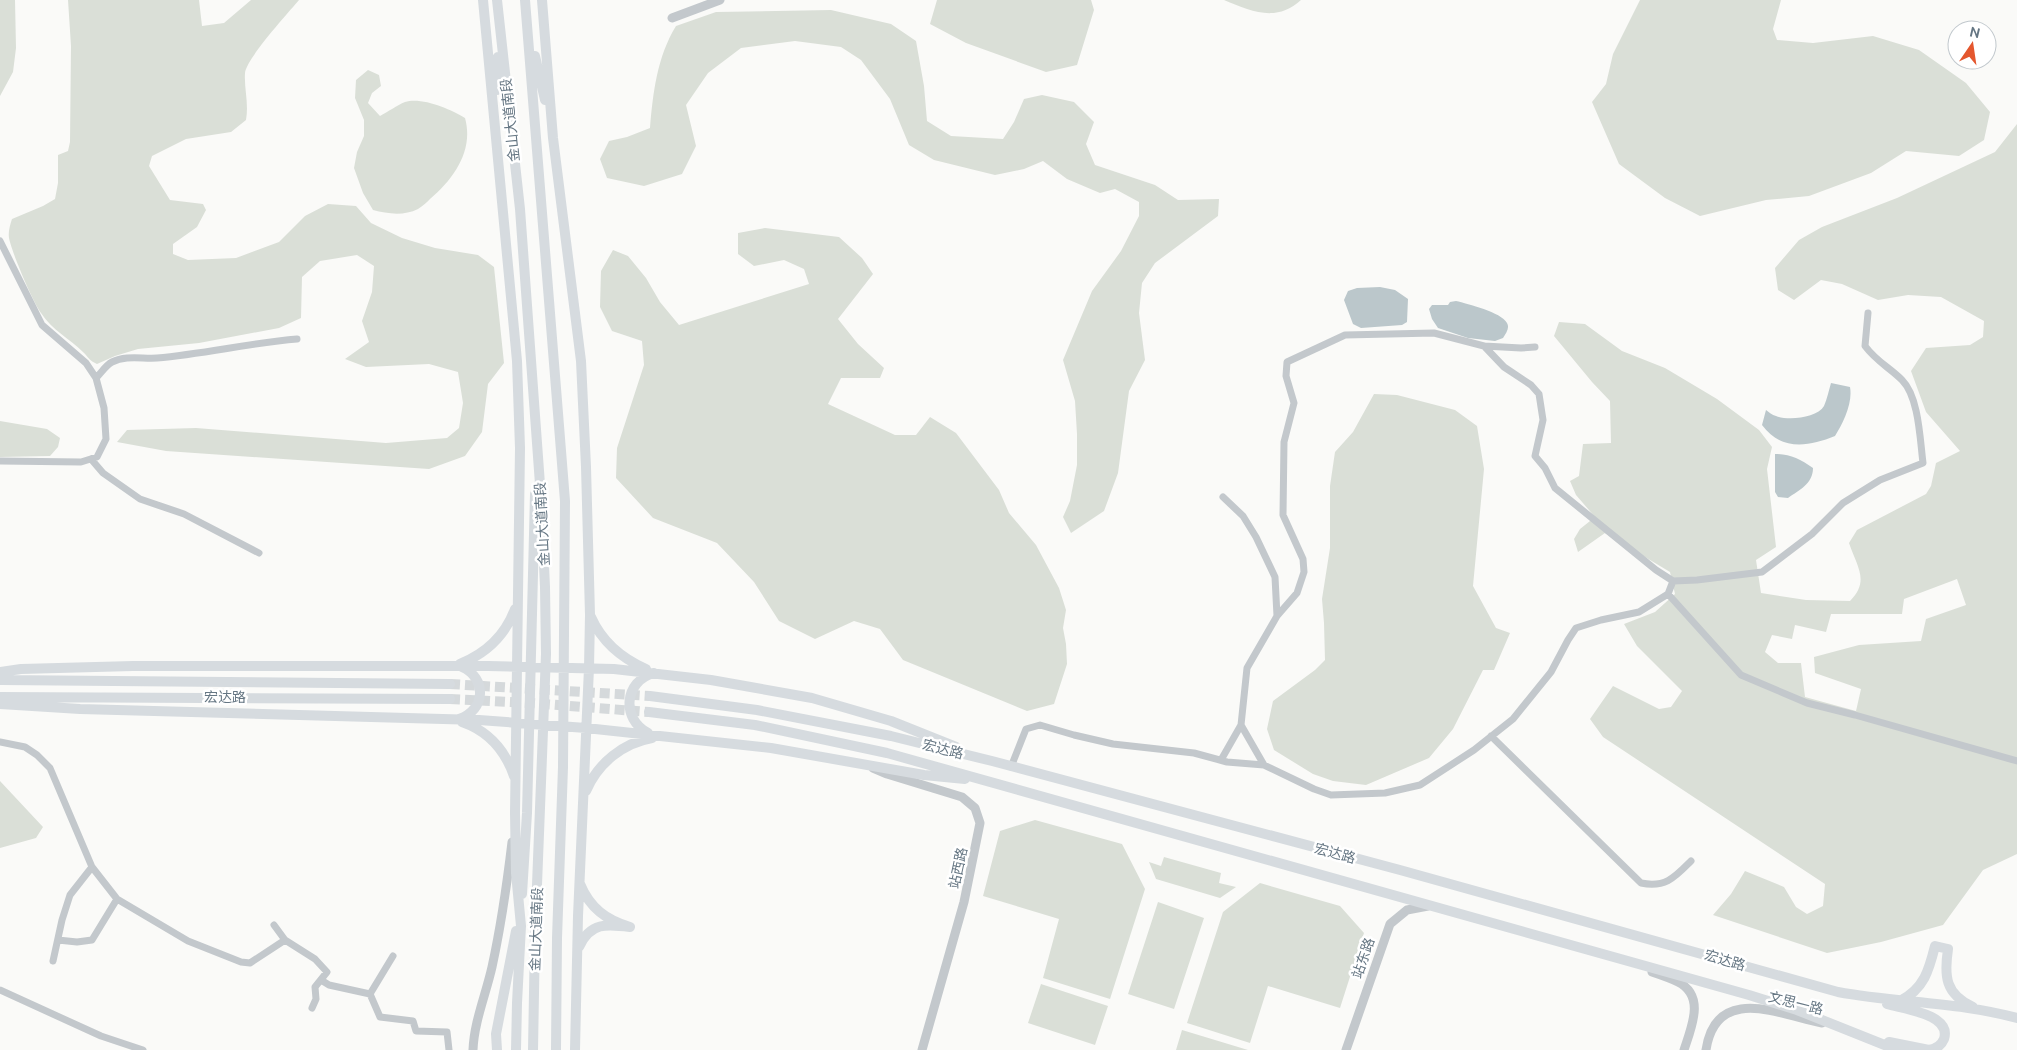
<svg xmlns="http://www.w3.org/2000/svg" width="2017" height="1050" font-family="Ubuntu,'Noto Sans SC',sans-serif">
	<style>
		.green { fill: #dadfd7; fill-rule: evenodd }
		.water { fill: #bbc7cb }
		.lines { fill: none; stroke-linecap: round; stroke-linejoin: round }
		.primary-tunnel { stroke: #d5d9db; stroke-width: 10; stroke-dasharray: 10 5; stroke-linecap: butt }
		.minor { stroke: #c3c8cc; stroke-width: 7 }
		.tertiary { stroke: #c3c8cc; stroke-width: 9 }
		.primary { stroke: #d6dbdf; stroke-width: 10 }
		.labels { text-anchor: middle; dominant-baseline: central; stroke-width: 5; stroke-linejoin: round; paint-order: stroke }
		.street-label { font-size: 14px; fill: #657683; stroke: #fff }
	</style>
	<rect width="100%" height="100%" fill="#fafaf8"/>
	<path class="green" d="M0 0H15L16 48 13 72 0 96Z
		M68 0H199L202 26 224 23 251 0H299C288 13 246 59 245 73 244 89 249 103 246 120L231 132 186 139 152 156 149 166 170 200 203 204 206 210 197 227 173 244V254L188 260 236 258 279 242 305 216 328 204 356 206 371 223 402 238 435 248 478 255 494 267 504 363 488 384 482 432 465 456 429 469 166 451 117 442 127 430 196 428 386 443 447 438 459 428 463 403 458 372 429 364 366 367 345 359 369 342 362 321 372 292 374 266 357 255 320 261 302 277 301 318 279 328 199 343 138 349 115 356 97 364C90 361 89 358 83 352 70 339 52 330 41 313 32 300 12 253 9 238 8 232 10 225 12 219L43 206 55 199 58 183V155L68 151 70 142 71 46Z
		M937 0H1091L1094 10 1077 65 1046 72 966 43 930 24Z
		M1224 0H1301C1276 23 1251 11 1224 0Z
		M1640 0H1781L1773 29 1777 40 1813 43 1873 36 1919 50 1966 83 1990 112 1984 140 1959 156 1906 151 1871 173 1809 196 1766 200 1700 216 1665 198 1619 164 1592 102 1606 84 1613 54Z
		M831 10 891 24 916 41 924 86 927 121 951 136 1003 139 1014 122 1024 99 1042 95 1074 102 1094 122 1086 144 1095 165 1155 185 1178 200 1219 199 1218 216 1155 263 1142 283 1139 313 1145 360 1129 391 1118 473 1104 511 1071 533 1063 517 1070 501 1077 465V434L1075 401 1063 360 1092 291 1121 251 1139 216V202L1115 189 1100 193 1067 179 1043 161 1024 169 995 175 934 160 909 145 890 99 861 60 841 47 795 41 741 48 708 73 686 105 696 146 682 174 644 186 607 178 600 159 609 141 627 137 650 128C653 93 657 57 676 26L716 12Z
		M368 70 379 75 381 86 372 93 368 103 380 116C388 112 397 105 405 102 422 97 450 109 465 118 474 150 454 179 430 199 427 202 423 206 418 209 404 216 388 214 373 210L363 193 354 168 357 152 364 136V120L355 98 356 80Z
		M2017 124V854L1983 870 1943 925 1881 942 1827 953 1713 915 1731 894 1745 871 1784 887 1796 907 1807 914 1823 906 1825 884 1603 737 1590 719 1613 686 1659 709 1671 707 1682 691 1637 646 1624 624 1655 612 1675 594 1670 572 1605 533 1578 552 1574 539 1580 529 1595 517 1576 495 1570 481 1579 476 1583 444 1611 443 1610 401 1592 382 1554 336 1559 322 1585 324 1622 351 1665 368 1717 399 1759 430 1772 447 1767 469 1776 547 1756 560 1761 593 1806 600 1850 601C1870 581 1857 567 1849 543L1857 530 1926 494 1931 486 1936 463 1960 451 1926 412 1911 371 1926 348 1970 345 1983 337 1984 321 1941 297 1908 295 1878 300 1842 284 1821 280 1794 300 1778 290 1775 268 1799 240 1822 227 1897 198 1995 152ZM1957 579 1966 605 1926 619 1921 641 1859 645 1814 657 1815 673 1861 689 1856 711 1805 697 1801 663H1778L1765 652 1772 635 1792 639 1795 625 1826 632 1831 614H1902L1904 599Z
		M765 228 839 237 862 258 873 274 838 319 858 344 884 368 880 378H841L828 404 895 435H916L930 417 956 433 999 490 1009 513 1036 545 1059 588 1066 610 1063 628 1066 644 1067 664 1054 704 1027 711 903 660 880 629 854 621 815 639 779 621 754 582 717 543 653 518 616 478 617 448 644 365 642 341 612 331 600 307 601 271 613 250 628 256 646 278 660 302 679 325 809 284 804 269 784 260 754 266 738 254V233Z
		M1374 394 1397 395 1455 410 1477 426 1484 469 1473 586 1496 628 1510 633 1494 670H1483L1453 729 1429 758 1366 785 1333 781 1313 774 1274 750 1267 729 1273 701 1315 670 1325 660 1324 623 1322 599 1330 548V486L1335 452 1353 432Z
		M0 421 47 429 60 438 58 447 50 456 0 457Z
		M0 781 43 827 36 838 0 848Z
		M1035 820 1122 844 1145 889 1110 999 1043 978 1059 919 983 896 1000 831Z
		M1164 857 1221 873 1219 883 1236 887 1220 898 1156 879 1149 862 1161 866Z
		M1260 883 1340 906 1364 933 1340 1008 1268 986 1250 1043 1187 1023 1223 912Z
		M1158 902 1204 918 1174 1009 1128 994Z
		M1041 984 1108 1006 1095 1045 1028 1023Z
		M1182 1030 1248 1050H1176Z"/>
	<path class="water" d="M1380 287 1395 290 1408 299 1407 322 1402 325 1361 328 1353 324 1344 300 1348 291 1357 288Z
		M1456 301C1468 304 1501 312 1507 323 1510 328 1506 333 1503 338L1495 341 1468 338 1438 328 1432 319 1429 309 1432 305H1448L1450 302Z
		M1831 383 1850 387C1853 403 1843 423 1835 436 1808 447 1781 451 1762 425L1766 410C1769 412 1772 415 1776 416 1788 421 1817 418 1824 406 1827 399 1829 390 1831 383Z
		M1775 454C1790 454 1800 459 1813 468 1813 484 1799 490 1788 498L1778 497 1775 492Z"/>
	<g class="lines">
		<path class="primary-tunnel" d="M450 684 650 696
			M450 699 531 703 649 712"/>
		<path class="minor" d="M0 241 42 325 86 363 96 378 104 408 106 439 97 457 81 462 0 461
			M1484 346 1521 348 1535 347
			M96 378C101 373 106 365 112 362 126 355 142 359 157 358 204 354 250 343 297 339
			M91 459 103 473 140 499 184 514 259 553
			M1668 594 1741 675 1807 703 1855 715 2017 761
			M1277 616 1297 593 1304 572 1303 559 1283 515 1284 442 1294 403 1286 376 1287 362 1345 335 1434 333 1484 346 1504 367 1531 385 1539 394 1543 420 1535 456 1545 468 1555 488 1656 570 1673 581 1697 580 1762 572 1812 534 1843 503 1880 480 1923 463C1920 440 1919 397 1902 380 1889 367 1877 362 1865 346L1868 313
			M1241 725 1264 765
			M1491 736 1641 883C1666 888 1675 877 1691 861
			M0 742 25 747 37 755 50 768 92 867 117 899 188 941 241 962 250 963 285 940 315 959 327 972 315 987 316 999 312 1008
			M1221 760 1241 725 1247 668 1277 616 1275 577 1256 537 1243 516 1223 497
			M1011 767 1026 729 1040 725 1074 735 1113 744 1194 753 1227 762 1264 765 1314 789 1331 795 1385 793 1420 785 1474 750 1513 719 1551 672 1568 640 1576 628 1601 620 1639 612 1668 594 1673 581
			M274 925 285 940
			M58 940 77 942 92 940 117 899
			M393 956 370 994 380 1017 413 1021 416 1031 447 1032 449 1050
			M53 961 62 920 70 895 92 867
			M321 980 329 985 370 994
			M0 990 101 1036 143 1050"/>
		<path class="tertiary" d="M672 18 720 0
			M873 768 887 774 962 797 975 808 980 823 964 902 922 1050
			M1652 972C1661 975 1670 978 1678 982 1706 996 1691 1028 1684 1050
			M473 1050C474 1022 486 994 492 967 501 926 507 884 512 842
			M1346 1050 1390 924 1407 910 1428 906
			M1706 1050C1716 983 1781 1015 1822 1023"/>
		<path class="primary" d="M483 0 517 361 520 448 515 813 516 873 521 926 517 1003 516 1050
			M497 0 520 209 541 498 545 587 546 654 535 936 533 1050
			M525 0 565 501 563 767 557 938 556 1050
			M542 0 553 138 581 361 586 467 590 615 589 668 578 916 575 1050
			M535 56 545 100
			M497 90 498 57
			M591 617C602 642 621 658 646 669
			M460 664C487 653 505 636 515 609
			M0 672 21 669 133 666H488L614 669 711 680 812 698 891 721 956 747
			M0 680 450 684
			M650 696 757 710 891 736 992 761 1400 870 1838 992C1897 1003 1959 1002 2017 1018
			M0 697 450 699
			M0 704 80 709 479 720 586 728 771 748 924 775 965 779
			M649 712 755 725 887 753 1749 995 1797 1010 1897 1050
			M459 719C486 710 487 678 462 667
			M462 722C488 731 505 750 514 776
			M648 733C621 719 624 681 654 673
			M586 791C598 763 623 743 652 738
			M522 894 527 813 535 494
			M579 947C590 922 607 924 630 927 606 920 590 908 580 884
			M1900 1001C1924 989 1929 970 1935 946L1948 949C1944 976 1945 994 1973 1007
			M1887 1004C1903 1009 1952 1014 1944 1039 1941 1046 1936 1049 1929 1050
			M1889 1042 1929 1050
			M497 1050 496 1034 516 931"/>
	</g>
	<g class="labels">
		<g class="street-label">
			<text transform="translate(510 120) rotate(-96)">金山大道南段</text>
			<text transform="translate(542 524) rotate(-93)">金山大道南段</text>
			<text x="225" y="697">宏达路</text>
			<text transform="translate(943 749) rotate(14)">宏达路</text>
			<text transform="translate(1335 853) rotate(15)">宏达路</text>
			<text transform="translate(958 868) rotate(-78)">站西路</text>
			<text transform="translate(536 929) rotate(-88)">金山大道南段</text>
			<text transform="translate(1363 958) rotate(-71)">站东路</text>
			<text transform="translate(1725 960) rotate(16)">宏达路</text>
			<text transform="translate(1796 1003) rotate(14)">文思一路</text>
		</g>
	</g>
	<g transform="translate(1972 45) rotate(13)"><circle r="24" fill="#ffffff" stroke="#c1c8cd"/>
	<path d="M0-4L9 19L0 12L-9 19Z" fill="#e4572e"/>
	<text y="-8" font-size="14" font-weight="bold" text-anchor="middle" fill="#657683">N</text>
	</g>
</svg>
